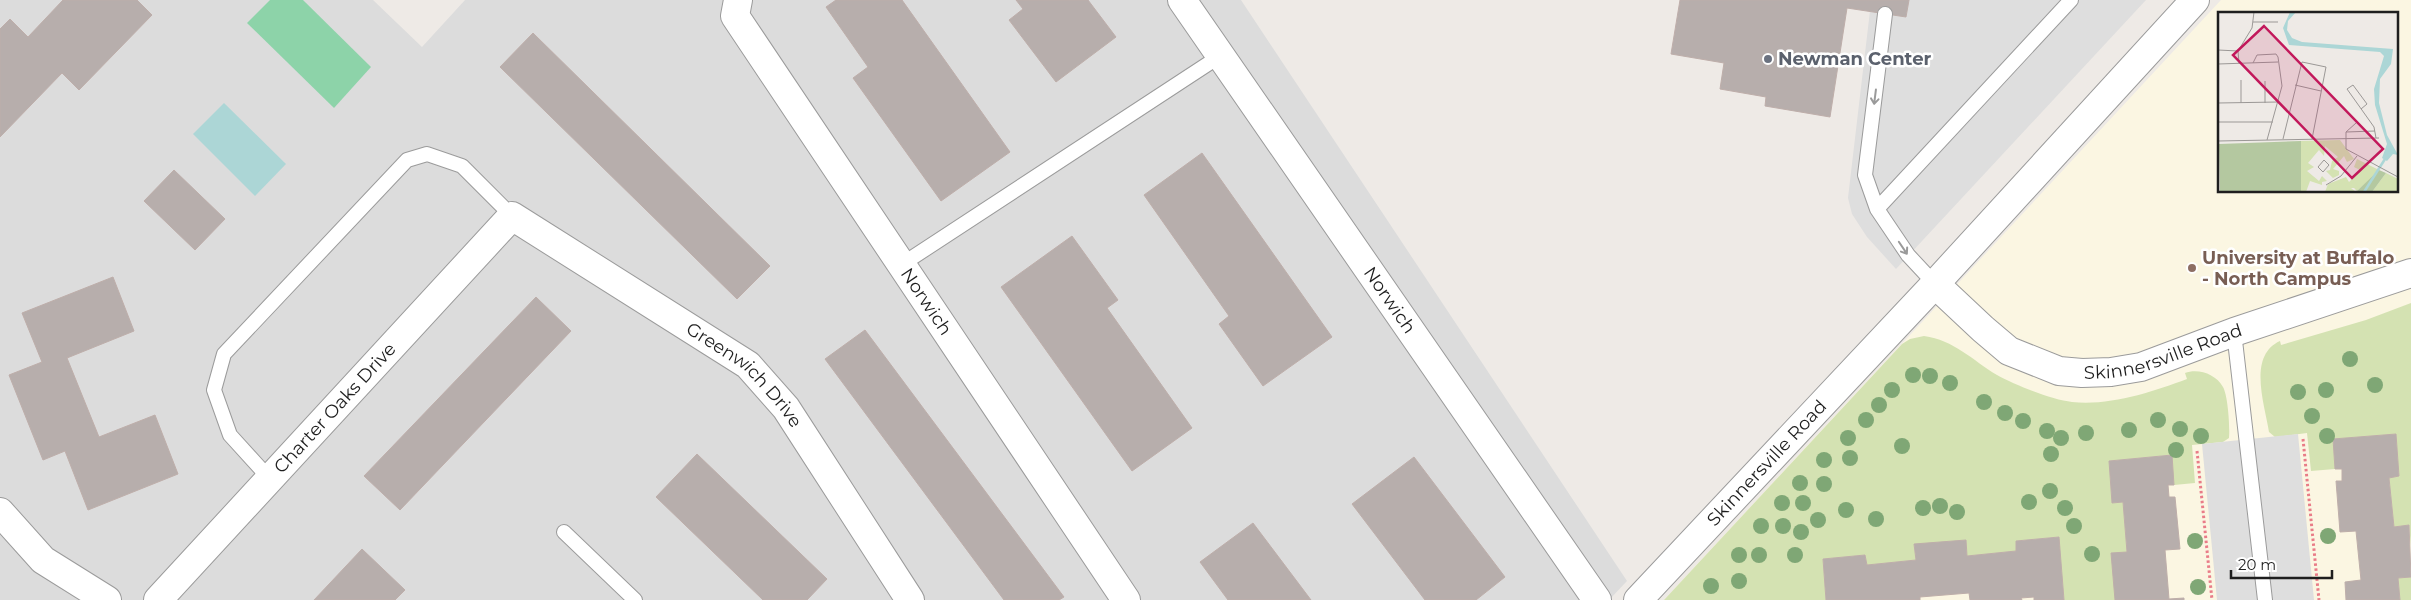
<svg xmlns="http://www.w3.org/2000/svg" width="2411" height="600" font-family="Montserrat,sans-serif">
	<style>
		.residential { fill: #dcdcdc }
		.education { fill: #fbf6e2; fill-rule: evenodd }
		.grass { fill: #d4e2b2 }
		.pitch { fill: #8dd3a9 }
		.parking { fill: #dedede }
		.water { fill: #acd6d6 }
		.building { fill: #b7aeac; stroke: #beaeaa }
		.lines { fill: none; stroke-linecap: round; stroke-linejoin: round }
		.service-casing { stroke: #9b9b9b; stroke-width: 16 }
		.minor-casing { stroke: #9b9b9b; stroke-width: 30 }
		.path { stroke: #e97c88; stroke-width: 3; stroke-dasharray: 2.5 2.5; stroke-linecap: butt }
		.service { stroke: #fff; stroke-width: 14 }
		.minor { stroke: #fff; stroke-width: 28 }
		.tree { fill: #7fa775 }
		.oneway { stroke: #9a9a9a }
		.worship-dot { fill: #6b7280; stroke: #fff; stroke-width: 2 }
		.education-dot { fill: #8d6e63; stroke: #fff; stroke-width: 2 }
		.labels { text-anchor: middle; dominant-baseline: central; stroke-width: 5; stroke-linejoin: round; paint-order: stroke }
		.worship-label { font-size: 18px; font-weight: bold; fill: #5b616d; stroke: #fff; text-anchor: start }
		.education-label { font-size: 18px; font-weight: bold; fill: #785e54; stroke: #fff; text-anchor: start }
		.street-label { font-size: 18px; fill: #1e1e1e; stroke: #fff }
		.inset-river { fill: none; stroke: #acd6d6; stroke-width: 2.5 }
		.inset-road { fill: none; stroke: #9b9896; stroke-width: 1 }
		.view { fill: #c2185b; fill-opacity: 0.15; stroke: #c2185b; stroke-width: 2.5 }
		.inset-edge { fill: none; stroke: #1e1e1e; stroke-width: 2.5 }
	</style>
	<rect width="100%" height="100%" fill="#eeeae6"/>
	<path class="residential" d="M0 0H373L422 47 465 0H1241L1627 581 1609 600H0Z"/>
	<path class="education" d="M2221 0H2411V600H1664ZM2220 14H2397V191H2220Z"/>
	<path class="grass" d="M2411 303V546L2409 525 2394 527 2389 478 2399 476 2396 434 2333 439 2335 469 2311 471 2307 433 2275 437 2269 432C2265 405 2247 356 2280 341L2281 345 2366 320Z
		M1924 336C1954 340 1972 360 1997 375 2015 385 2052 400 2072 402 2110 406 2152 392 2187 379L2185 373C2198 368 2216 374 2223 387 2228 396 2230 427 2229 438L2223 442 2192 445 2195 483 2174 485 2171 455 2109 461 2112 503 2123 502 2127 552 2115 600H2064L2058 537 2016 541V551L1967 556 1966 540 1914 545 1916 560 1867 565 1865 555 1823 559 1826 600H1664L1902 344 1910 339Z
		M2411 577V600H2400L2398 578Z"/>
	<path class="pitch" d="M270 0H303L371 67 334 108 247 23Z"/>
	<path class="parking" d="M1909 0H2146L1896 269 1867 237 1852 214 1848 198 1870 11Z
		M2298 434 2314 600H2217L2202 444Z"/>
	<path class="water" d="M224 103 286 164 255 196 193 134Z"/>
	<path class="building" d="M63 0H137L152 15 79 90 62 73 0 137V29L10 19 28 37Z
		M836 0H902L1010 152 941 201 853 78 868 67 826 7Z
		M1016 0H1088L1116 37 1056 82 1009 20 1023 9Z
		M1680 0H1909L1906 17 1847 8 1830 117 1765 106 1766 97 1720 89 1724 63 1671 54Z
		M533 33 770 266 737 299 500 67Z
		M1202 153 1332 337 1263 386 1219 324 1229 316 1144 195Z
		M174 170 225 219 195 250 144 201Z
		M1072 236 1118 300 1107 308 1192 428 1132 471 1001 287Z
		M113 277 134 331 67 358 99 437 155 415 178 474 88 510 65 451 43 460 9 375 42 362 22 313Z
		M536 297 571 331 400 510 364 476Z
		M865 330 1064 597 1059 600H1004L825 359Z
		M2396 434 2399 476 2389 478 2394 527 2409 525 2411 577 2398 578 2400 600H2346L2345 582 2361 580 2356 531 2340 532 2336 481H2342V469H2335L2333 439Z
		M697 454 827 579 807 600H763L656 497Z
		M2172 455 2174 485H2168L2169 497H2175L2180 549 2165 550 2169 599 2184 598V600H2115L2111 553 2127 552 2123 502 2112 503 2109 461Z
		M1414 457 1505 577 1476 600H1425L1352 504Z
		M1253 523 1311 600H1228L1200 562Z
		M2059 537 2064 600H2034V597L2021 598 2022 600H1970L1969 593 1920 597V600H1826L1823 559 1865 555 1867 565 1916 560 1914 544 1966 540 1967 556 2016 551V541Z
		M362 549 405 590 395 600H314Z"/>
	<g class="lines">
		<defs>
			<path id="service" d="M1885 14 1865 175 1877 209 1908 255 1935 284
				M1877 209 2071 0
				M901 265 1220 56
				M2234 332 2265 600
				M269 478 230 435 214 390 224 354 407 160 427 154 462 166 512 216
				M564 532 635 600"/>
			<g id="minor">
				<path id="s1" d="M738 0 735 16 1126 600"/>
				<path id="s2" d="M1182 0 1597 600"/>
				<path id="s3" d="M1935 284 1983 329 2009 351 2059 371 2082 373 2111 372 2141 367 2234 332 2411 273"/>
				<path d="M0 512 43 560 107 600"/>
				<path id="s4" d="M158 600 512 216 748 365 786 408 910 600"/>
				<path id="s5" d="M1638 600 1935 284 2195 0"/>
			</g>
		</defs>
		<use href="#service" class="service-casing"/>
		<use href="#minor" class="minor-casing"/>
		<path class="path" d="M2303 439 2319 600
			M2197 451 2212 600"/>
		<use href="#service" class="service"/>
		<use href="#minor" class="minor"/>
	</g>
	<g class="tree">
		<circle cx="2350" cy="359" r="8"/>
		<circle cx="1913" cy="375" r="8"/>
		<circle cx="1930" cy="376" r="8"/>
		<circle cx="1950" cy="383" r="8"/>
		<circle cx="2375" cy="385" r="8"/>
		<circle cx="1892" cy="390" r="8"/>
		<circle cx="2326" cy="390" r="8"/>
		<circle cx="2298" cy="392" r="8"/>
		<circle cx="1984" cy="402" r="8"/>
		<circle cx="1879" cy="405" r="8"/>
		<circle cx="2005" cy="413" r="8"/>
		<circle cx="2312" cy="416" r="8"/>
		<circle cx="1866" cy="420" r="8"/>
		<circle cx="2158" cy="420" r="8"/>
		<circle cx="2023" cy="421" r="8"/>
		<circle cx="2180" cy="429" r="8"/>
		<circle cx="2129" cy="430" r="8"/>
		<circle cx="2047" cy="431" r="8"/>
		<circle cx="2086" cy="433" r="8"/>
		<circle cx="2201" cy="436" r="8"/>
		<circle cx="2327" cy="436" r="8"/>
		<circle cx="1848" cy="438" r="8"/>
		<circle cx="2061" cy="438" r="8"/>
		<circle cx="1902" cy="446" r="8"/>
		<circle cx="2176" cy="450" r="8"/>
		<circle cx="2051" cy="454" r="8"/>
		<circle cx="1850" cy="458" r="8"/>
		<circle cx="1824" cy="460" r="8"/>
		<circle cx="1800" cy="483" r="8"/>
		<circle cx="1824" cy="484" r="8"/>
		<circle cx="2050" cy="491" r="8"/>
		<circle cx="2029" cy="502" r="8"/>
		<circle cx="1782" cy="503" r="8"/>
		<circle cx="1803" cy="503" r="8"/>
		<circle cx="1940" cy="506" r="8"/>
		<circle cx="1923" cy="508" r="8"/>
		<circle cx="2065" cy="508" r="8"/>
		<circle cx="1846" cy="510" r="8"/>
		<circle cx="1957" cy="512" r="8"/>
		<circle cx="1876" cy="519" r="8"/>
		<circle cx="1818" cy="520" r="8"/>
		<circle cx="1761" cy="526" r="8"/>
		<circle cx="1783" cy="526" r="8"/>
		<circle cx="2074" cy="526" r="8"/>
		<circle cx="1801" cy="532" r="8"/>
		<circle cx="2328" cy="536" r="8"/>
		<circle cx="2195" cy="541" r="8"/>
		<circle cx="2092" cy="554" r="8"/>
		<circle cx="1739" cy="555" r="8"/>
		<circle cx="1759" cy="555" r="8"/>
		<circle cx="1795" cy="555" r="8"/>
		<circle cx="1739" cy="581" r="8"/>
		<circle cx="1711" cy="586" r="8"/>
		<circle cx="2198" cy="587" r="8"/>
	</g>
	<defs><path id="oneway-shaft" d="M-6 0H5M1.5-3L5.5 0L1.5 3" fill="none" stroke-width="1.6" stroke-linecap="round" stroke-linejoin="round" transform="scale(1.25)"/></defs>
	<g class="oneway">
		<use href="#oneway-shaft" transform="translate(1875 97) rotate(97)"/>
		<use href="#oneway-shaft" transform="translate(1903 248) rotate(56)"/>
	</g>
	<circle class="worship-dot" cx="1768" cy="59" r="5"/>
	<circle class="education-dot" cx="2192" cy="268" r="5"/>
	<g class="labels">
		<g class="worship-label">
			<text x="1778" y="59">Newman Center</text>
		</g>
		<g class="education-label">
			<text x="2202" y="258">University at Buffalo<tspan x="2202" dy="21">- North Campus</tspan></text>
		</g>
		<g class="street-label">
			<text stroke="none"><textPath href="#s2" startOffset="365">Norwich</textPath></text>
			<text stroke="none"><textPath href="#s1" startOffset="360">Norwich</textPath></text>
			<text stroke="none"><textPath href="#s3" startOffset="261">Skinnersville Road</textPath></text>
			<text stroke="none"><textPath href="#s4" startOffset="805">Greenwich Drive</textPath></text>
			<text stroke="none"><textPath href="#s4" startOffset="261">Charter Oaks Drive</textPath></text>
			<text stroke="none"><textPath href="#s5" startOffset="188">Skinnersville Road</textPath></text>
		</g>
	</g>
	<g transform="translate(2218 12)">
		<rect width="180" height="180" fill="#eeeae6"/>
		<path d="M83 129 122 128 136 147 129 150 126 144 115 157 121 159V163L115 166 108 159 112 158 114 149 120 145 107 134 106 144 101 138 90 151 96 155 89 159 101 169 104 164 109 169 104 170V173L92 169 88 180H83ZM139 147 161 158 155 165 139 179 136 176H133L138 180H107L110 172 128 165 131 170 136 165 142 158 136 155ZM168 161 180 167V180H154Z" fill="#d4e2b2"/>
		<path d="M83 129V180H2L1 132ZM161 158 168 161 154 180 139 179Z" fill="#b4c8a0"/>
		<path d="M72 0H78L70 9 69 18 74 26 84 30 175 37 173 52 162 67 161 91 169 123 180 143 175 142 169 149 164 146 169 132 157 93 156 77 166 44 162 40 71 33 65 16Z" fill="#acd6d6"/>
		<path class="inset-river" d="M146 180 167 147"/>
		<path class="inset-road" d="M35 10H60M0 38 20 39M21 51 20 39 34 16 36 0M35 51 39 43 58 42 60 45 64 74 49 128M0 52 60 50M23 68V91M47 69V91M77 73 103 79M0 91 60 90M143 97 149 92 135 73 129 77 156 115 158 126M0 110H55M138 111 128 120V137L180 165M128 120 157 119M65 127 84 50 108 55 94 127M0 129 161 126M106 148 111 153 105 160 100 155ZM108 173 123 164 139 144"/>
		<path class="view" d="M46 14 165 137 134 166 15 43Z"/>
		<rect width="180" height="180" class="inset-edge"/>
	</g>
	<path d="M2231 570v8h101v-8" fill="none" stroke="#1e1e1e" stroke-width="2.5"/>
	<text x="2238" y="570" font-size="15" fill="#1e1e1e" stroke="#ffffff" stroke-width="4" paint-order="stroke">20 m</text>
</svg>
